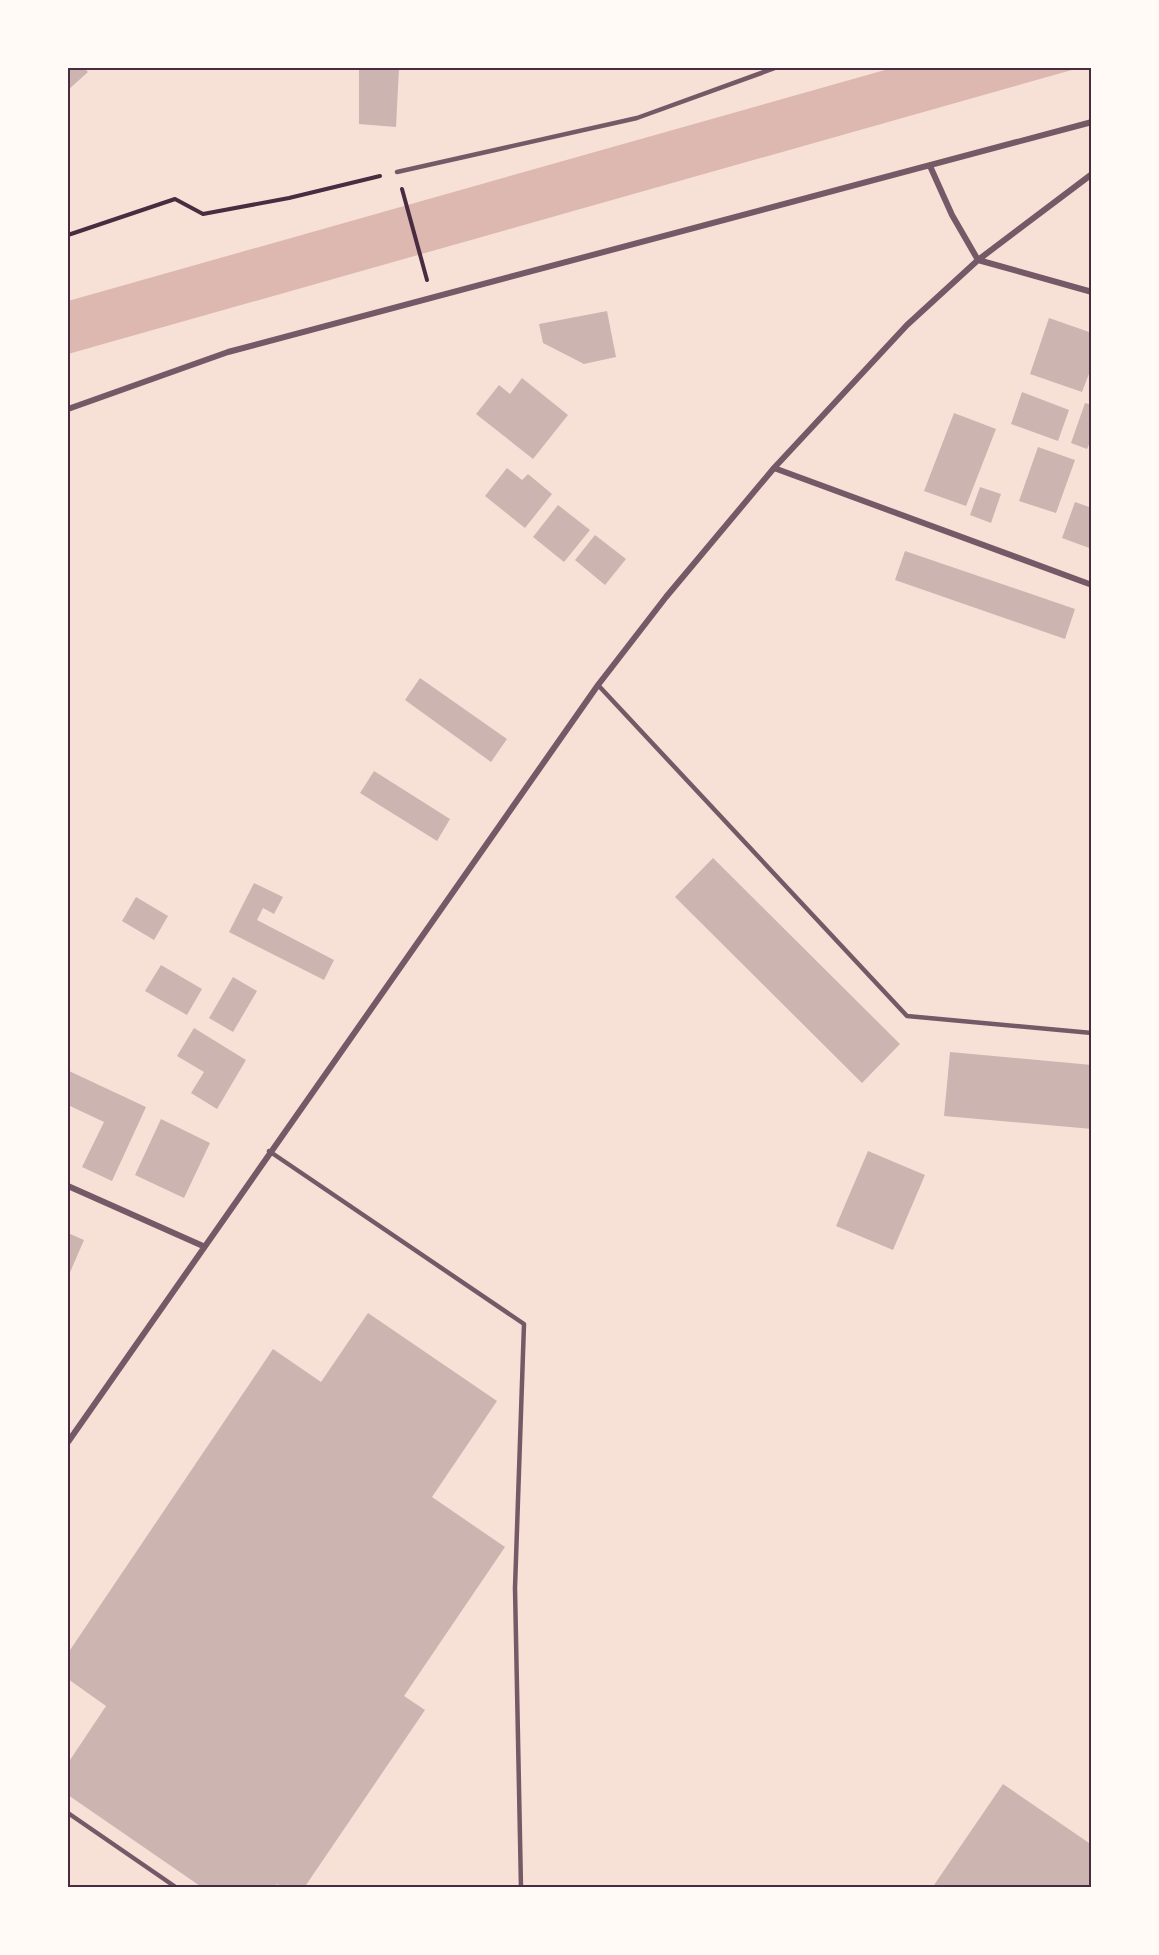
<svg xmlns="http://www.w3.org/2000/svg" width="1159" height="1955" font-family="Literata,serif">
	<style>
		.water { fill: #dcb8b0 }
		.building { fill: #ccb4b1 }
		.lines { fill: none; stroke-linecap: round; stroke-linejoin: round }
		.path { stroke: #4a2c40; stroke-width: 4 }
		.service { stroke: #755966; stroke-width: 4.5 }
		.minor { stroke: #755966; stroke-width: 6 }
		.neatline { fill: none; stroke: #4a2c40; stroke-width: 2 }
	</style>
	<rect width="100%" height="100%" fill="#f7e1d7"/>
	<path class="water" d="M892 68H1079L68 354V301Z"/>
	<path class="building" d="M68 68H84L88 72 68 90Z
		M359 68H399L396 127 359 124Z
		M607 311 616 357 584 364 543 343 539 324Z
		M1049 318 1092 333V366L1082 392 1030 374Z
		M522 378 568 415 533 459 476 414 499 385 510 394Z
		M1022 392 1069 410 1058 441 1011 424Z
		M1085 403 1092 405V438L1087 449 1071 443Z
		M954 413 996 429 966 506 924 491Z
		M1038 447 1075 460 1056 513 1019 501Z
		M507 468 522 480 528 474 552 494 525 528 485 496Z
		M980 487 1001 494 991 523 970 515Z
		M1075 502 1092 508V549L1062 538Z
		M558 505 590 530 564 562 533 537Z
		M595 535 626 559 605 585 575 560Z
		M905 551 1075 609 1065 639 895 580Z
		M420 678 507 739 491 762 405 700Z
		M374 771 450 819 437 841 360 793Z
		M713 858 900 1044 862 1083 675 897Z
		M254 883 283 897 274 914 263 908 257 920 334 960 324 980 229 932Z
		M136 897 168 916 154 940 122 921Z
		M161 965 202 989 187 1015 145 991Z
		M233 977 257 991 233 1032 209 1018Z
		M194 1028 246 1060 217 1109 191 1093 204 1072 177 1056Z
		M950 1052 1092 1065V1129L944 1116Z
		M69 1071 146 1107 112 1181 82 1167 104 1122 68 1105Z
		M161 1119 210 1143 184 1198 135 1175Z
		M868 1151 925 1175 893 1250 836 1226Z
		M68 1233 84 1240 68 1277Z
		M368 1313 497 1401 432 1497 505 1547 404 1696 425 1710 304 1888H283L277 1884 275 1888H203L68 1795V1763L106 1706 68 1679V1653L273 1349 321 1382Z
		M1003 1784 1092 1845V1888H932Z"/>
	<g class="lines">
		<path class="path" d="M402 189 427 280
			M68 235 175 199 203 214 289 198 380 176"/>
		<path class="service" d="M397 172 637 118 775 68
			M598 685 907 1016 1092 1033
			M269 1151 524 1324 515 1588 521 1888
			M68 1813 177 1888"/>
		<path class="minor" d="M930 166 952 215 978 260
			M978 260 1092 292
			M68 409 228 352 1092 122
			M774 468 1092 585
			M68 1186 203 1246
			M68 1442 598 685 666 597 774 468 907 325 978 260 1092 174"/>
	</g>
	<rect width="1159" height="1955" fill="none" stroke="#fffaf5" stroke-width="138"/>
	<rect x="69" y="69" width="1021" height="1817" class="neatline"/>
</svg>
